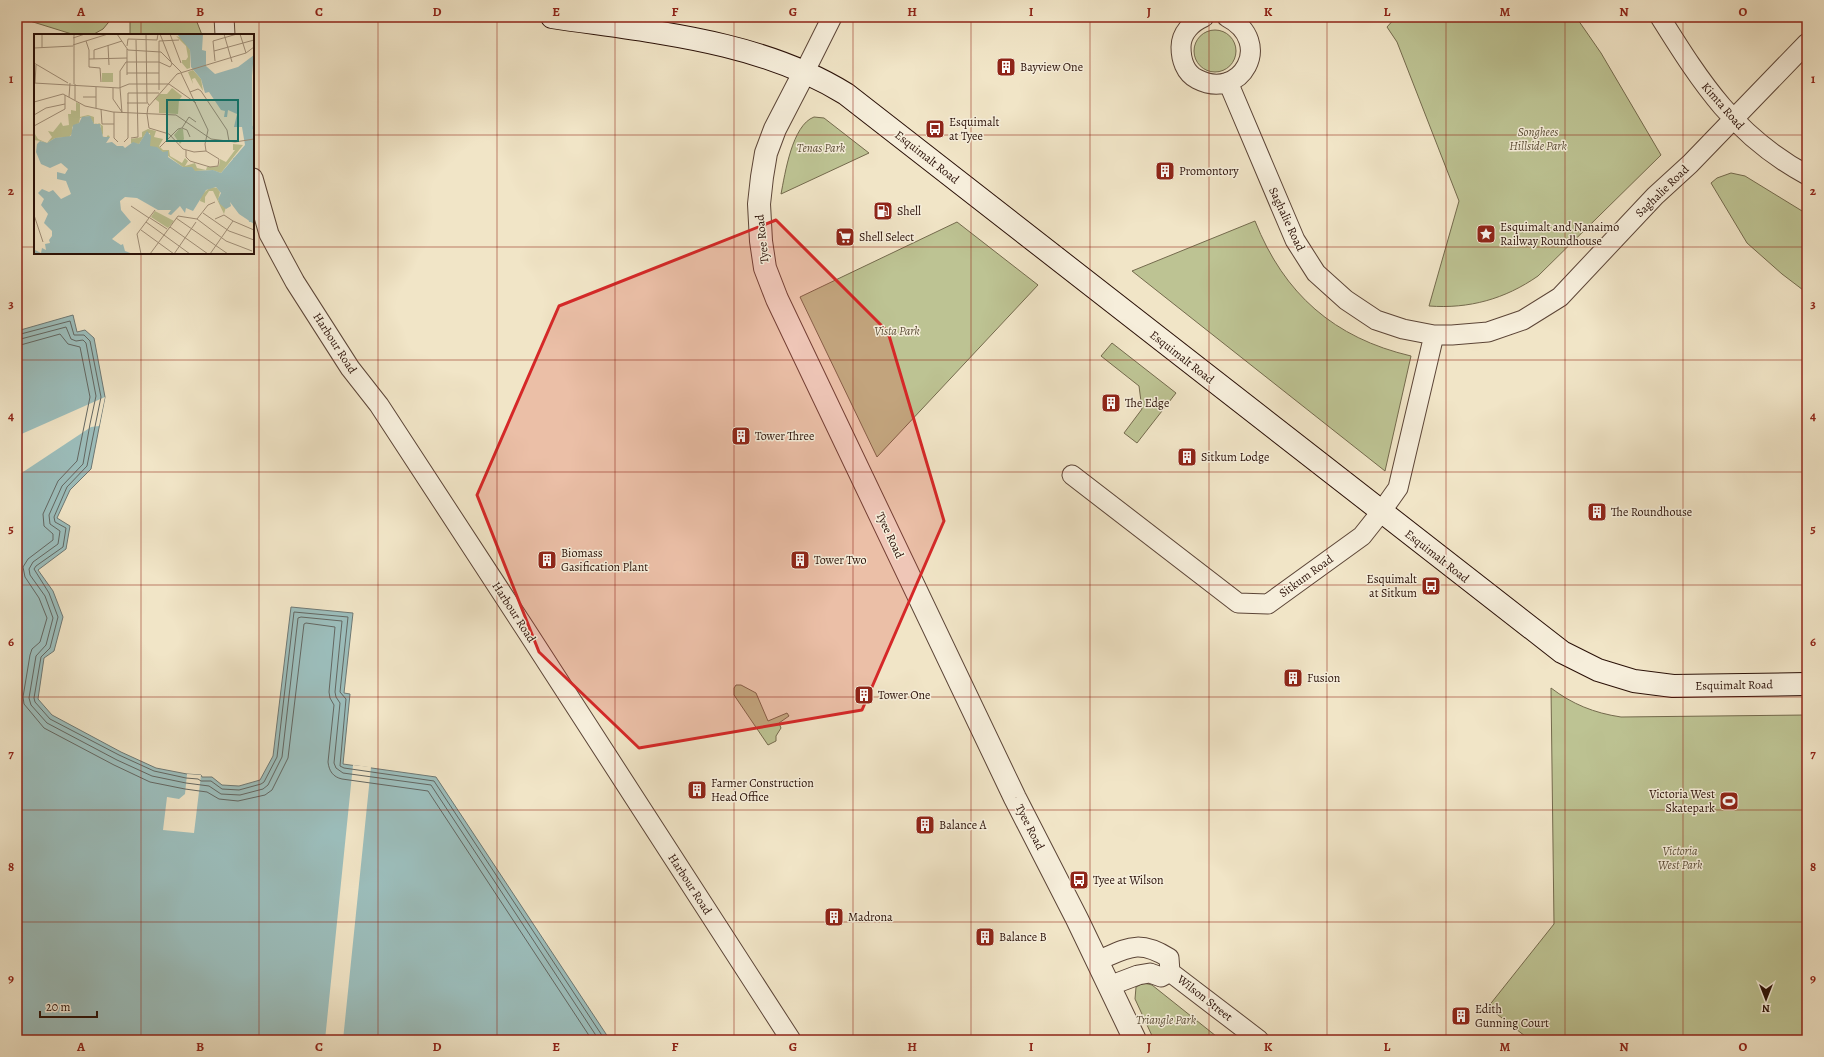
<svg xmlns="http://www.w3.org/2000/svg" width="1824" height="1057" font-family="Alegreya,serif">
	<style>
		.green { fill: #bdc393; stroke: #746a4d }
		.water { fill: #9cbebc; stroke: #6e7874 }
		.pier { fill: #f1e5c7 }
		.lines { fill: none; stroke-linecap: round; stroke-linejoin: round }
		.shore { stroke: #636762; stroke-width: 1 }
		.minor-casing { stroke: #5c4537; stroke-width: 21 }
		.tertiary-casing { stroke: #5c4537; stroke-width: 24 }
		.secondary-casing { stroke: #2a1007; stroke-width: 24 }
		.minor { stroke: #f6eedb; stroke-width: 19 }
		.tertiary { stroke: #f6eedb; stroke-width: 22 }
		.secondary { stroke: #f6eedb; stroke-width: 22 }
		.marked { fill: #d62828; fill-opacity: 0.2; stroke: #d62828; stroke-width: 3; stroke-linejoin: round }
		.grid { fill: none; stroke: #8f2418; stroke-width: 1; stroke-opacity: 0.55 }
		.labels { text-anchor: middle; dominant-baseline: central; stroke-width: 3; stroke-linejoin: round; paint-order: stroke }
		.poi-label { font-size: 12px; fill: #2a1007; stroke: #f6eedb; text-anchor: start }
		.street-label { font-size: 12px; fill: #2a1007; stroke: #f6eedb }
		.park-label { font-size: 12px; font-style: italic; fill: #5d4f38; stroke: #f6eedb }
		.inset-river { fill: none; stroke: #9cbebc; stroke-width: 2 }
		.inset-road { fill: none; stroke: #a1907a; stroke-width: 1 }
		.view { fill: #0f766e; fill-opacity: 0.15; stroke: #0f766e; stroke-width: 2 }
		.inset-edge { fill: none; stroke: #2a1007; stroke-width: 2 }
		.neatline { fill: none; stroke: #8f2418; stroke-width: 1.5 }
		.grid-label { font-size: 13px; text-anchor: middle; font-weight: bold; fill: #8f2418 }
	</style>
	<rect width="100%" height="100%" fill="#f1e5c7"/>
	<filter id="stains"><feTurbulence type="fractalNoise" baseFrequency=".005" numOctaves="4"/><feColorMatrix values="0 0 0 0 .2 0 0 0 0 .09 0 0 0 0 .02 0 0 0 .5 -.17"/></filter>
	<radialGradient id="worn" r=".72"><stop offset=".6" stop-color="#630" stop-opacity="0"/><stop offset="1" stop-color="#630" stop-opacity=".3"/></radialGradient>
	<path class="green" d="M17 17H113L103 29 94 34 75 35Z
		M130 17H195L202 35H130Z
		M1396 17H1576L1601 53 1661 155 1538 276C1505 299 1469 309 1429 306L1459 201 1397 42 1387 27Z
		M1194 51a21 21 0 1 1 42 0a21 21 0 1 1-42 0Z
		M814 117 824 118 869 153 781 194C785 174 792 125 814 117Z
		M1731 173 1745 176 1807 214V293L1782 274 1747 243 1711 183 1717 178Z
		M1255 221C1284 294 1334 338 1411 356L1385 471 1132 271Z
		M957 222 1038 285 877 457 800 297Z
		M1112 343 1176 393 1137 443 1124 433 1142 409 1139 386 1101 356Z
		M736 685H741L756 693 768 721 787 713 789 716 779 723 781 728 776 736V741L768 745 734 695V688Z
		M1551 688C1572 704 1594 713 1621 717L1807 715V1040H1530L1488 1007 1554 924Z
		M1144 983 1152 985 1221 1040H1154L1135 999 1136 987Z"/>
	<path class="water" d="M73 315 77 332 85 330 94 338 105 397 91 469 70 490 57 518 70 526 66 549 38 570 53 591 63 617 54 651 44 658 38 699 52 715 121 752 156 768 187 774 201 775 202 777H212L222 785 239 786 260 780 273 756 291 607 353 613 344 693 350 694 343 764 436 777 610 1040H17V331Z"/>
	<path class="pier" d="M105 397 99 426 91 427 17 476V436Z
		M353 765 371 767 343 1040H325Z
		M187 774 201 775 194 833 163 830 167 797 179 799 185 794Z"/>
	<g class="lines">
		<path class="shore" d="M17 335 70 321 74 335H84L90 341 101 397 87 466 67 487 54 517 55 522 66 528 63 547 36 566 34 569 49 593 58 617 50 648 41 657 34 698 35 702 50 719 119 755 154 771 186 778 198 779 201 781H211L222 789 239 790 261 784 264 782 277 757 294 612 348 617 340 692 346 699 340 766 344 768 434 781 605 1040
			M17 340 66 327 71 339 76 341 83 340 86 343 96 396 90 424 83 464 62 486 49 515 50 524 60 531 58 544 33 562 29 569 30 575 45 596 53 618 46 645 36 656 29 698 31 705 47 723 117 760 152 776 186 783 209 786 221 794 240 795 263 789 268 785 282 757 298 618 301 617 342 621 335 692 336 697 340 703 334 763 336 768 343 773 431 785 599 1040
			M17 346 60 334 68 344 80 347 90 397 77 461 58 481 43 514 44 526 53 534V540L28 559 23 567 25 577 39 598 47 618 40 642 32 649 30 655 23 697 24 704 44 728 114 765 150 782 185 789 207 792 219 799 238 801 265 795 272 790 288 758 304 624 306 623 335 627 329 692 330 698 334 705 328 762C329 771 333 777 342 779L428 791 592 1040"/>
		<defs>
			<path id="minor" d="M224 17 225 35
				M1204 17C1192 22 1181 33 1181 47 1181 59 1185 73 1197 79 1241 102 1275 42 1227 17
				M1660 17C1702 84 1735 136 1807 175
				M805 71 832 17
				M1228 82 1295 240 1316 273 1346 300 1376 320 1403 329 1434 335H1452L1488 332 1523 320 1560 297 1655 196 1690 164 1807 43
				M253 178 269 234 295 282 350 368 379 405 524 627 791 1040
				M1072 475 1238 603 1268 604 1362 536 1381 512 1398 488 1434 335
				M1097 961C1128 948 1138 939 1169 958L1170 972 1259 1040
				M1109 986 1138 975 1150 973 1161 977 1170 972"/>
			<path id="tertiary" d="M805 71 775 129 766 153 762 177 759 204 761 241 765 268 777 299 1015 798 1077 919 1135 1040"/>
			<path id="secondary" d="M552 17C651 32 759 40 846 94L1562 652 1598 670 1634 681 1673 686 1807 684"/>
		</defs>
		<use href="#minor" class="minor-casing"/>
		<use href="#tertiary" class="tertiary-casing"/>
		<use href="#secondary" class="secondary-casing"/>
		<use href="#minor" class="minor"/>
		<use href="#tertiary" class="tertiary"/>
		<use href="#secondary" class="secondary"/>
	</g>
	<path class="marked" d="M776 220 888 332 944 521 862 710 639 748 539 652 477 495 559 306Z"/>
	<path class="grid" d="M141 17V35M259 17V1040M378 17V1040M497 17V1040M615 17V1040M734 17V1040M853 17V1040M971 17V1040M1090 17V1040M1209 17V1040M1327 17V1040M1446 17V1040M1565 17V1040M1683 17V1040M17 135H35M253 135H1807M17 247H35M253 247H1807M141 253V1040M17 360H1807M17 472H1807M17 585H1807M17 697H1807M17 810H1807M17 922H1807"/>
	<defs>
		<symbol id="building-square" viewBox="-11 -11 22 22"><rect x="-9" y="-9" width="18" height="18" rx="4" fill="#8f2418" stroke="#f6eedb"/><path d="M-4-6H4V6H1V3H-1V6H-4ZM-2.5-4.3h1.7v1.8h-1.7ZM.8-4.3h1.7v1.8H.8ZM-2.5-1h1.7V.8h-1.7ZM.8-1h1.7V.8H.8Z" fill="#fff"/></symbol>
		<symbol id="bus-square" viewBox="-11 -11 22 22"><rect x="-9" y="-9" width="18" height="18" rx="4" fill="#8f2418" stroke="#f6eedb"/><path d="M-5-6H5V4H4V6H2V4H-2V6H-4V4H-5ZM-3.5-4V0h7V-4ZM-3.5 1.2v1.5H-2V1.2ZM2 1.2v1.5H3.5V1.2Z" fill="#fff"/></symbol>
		<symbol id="fuel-square" viewBox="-11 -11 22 22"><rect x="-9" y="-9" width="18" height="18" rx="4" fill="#8f2418" stroke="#f6eedb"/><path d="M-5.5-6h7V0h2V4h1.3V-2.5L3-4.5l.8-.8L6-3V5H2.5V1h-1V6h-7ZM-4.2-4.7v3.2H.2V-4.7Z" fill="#fff"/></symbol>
		<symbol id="sight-square" viewBox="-11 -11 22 22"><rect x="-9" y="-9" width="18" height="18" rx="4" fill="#8f2418" stroke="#f6eedb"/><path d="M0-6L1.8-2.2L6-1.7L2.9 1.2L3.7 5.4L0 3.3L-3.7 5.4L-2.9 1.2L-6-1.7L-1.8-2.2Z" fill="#fff"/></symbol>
		<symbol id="supermarket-square" viewBox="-11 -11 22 22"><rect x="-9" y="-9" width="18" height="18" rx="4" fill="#8f2418" stroke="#f6eedb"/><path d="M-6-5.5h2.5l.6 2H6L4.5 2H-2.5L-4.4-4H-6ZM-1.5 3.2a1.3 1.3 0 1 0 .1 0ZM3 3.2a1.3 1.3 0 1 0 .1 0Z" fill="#fff"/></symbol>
		<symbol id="stadium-square" viewBox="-11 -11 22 22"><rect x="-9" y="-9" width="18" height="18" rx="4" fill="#8f2418" stroke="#f6eedb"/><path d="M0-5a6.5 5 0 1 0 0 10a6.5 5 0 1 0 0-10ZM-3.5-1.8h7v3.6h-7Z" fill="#fff"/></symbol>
	</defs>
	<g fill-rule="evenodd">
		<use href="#building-square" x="995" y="56" width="22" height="22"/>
		<use href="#bus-square" x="924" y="118" width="22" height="22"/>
		<use href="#building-square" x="1154" y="160" width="22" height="22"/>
		<use href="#fuel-square" x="872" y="200" width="22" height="22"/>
		<use href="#sight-square" x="1475" y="223" width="22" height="22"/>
		<use href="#supermarket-square" x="834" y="226" width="22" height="22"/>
		<use href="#building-square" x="1100" y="392" width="22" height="22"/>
		<use href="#building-square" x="730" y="425" width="22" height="22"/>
		<use href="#building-square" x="1176" y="446" width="22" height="22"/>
		<use href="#building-square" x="1586" y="501" width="22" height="22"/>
		<use href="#building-square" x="536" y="549" width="22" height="22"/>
		<use href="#building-square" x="789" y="549" width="22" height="22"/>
		<use href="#bus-square" x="1420" y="575" width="22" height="22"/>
		<use href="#building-square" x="1282" y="667" width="22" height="22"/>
		<use href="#building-square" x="853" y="684" width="22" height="22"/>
		<use href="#building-square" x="686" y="779" width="22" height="22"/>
		<use href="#stadium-square" x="1718" y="790" width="22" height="22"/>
		<use href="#building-square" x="914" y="814" width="22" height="22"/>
		<use href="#bus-square" x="1068" y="869" width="22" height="22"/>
		<use href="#building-square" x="823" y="906" width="22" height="22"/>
		<use href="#building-square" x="974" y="926" width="22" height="22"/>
		<use href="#building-square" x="1450" y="1005" width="22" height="22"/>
	</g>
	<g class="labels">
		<g class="poi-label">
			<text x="1020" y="67">Bayview One</text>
			<text x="949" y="122">Esquimalt<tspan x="949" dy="14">at Tyee</tspan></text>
			<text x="1179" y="171">Promontory</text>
			<text x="897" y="211">Shell</text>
			<text x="1500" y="227">Esquimalt and Nanaimo<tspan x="1500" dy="14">Railway Roundhouse</tspan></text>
			<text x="859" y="237">Shell Select</text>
			<text x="1125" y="403">The Edge</text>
			<text x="755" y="436">Tower Three</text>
			<text x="1201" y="457">Sitkum Lodge</text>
			<text x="1611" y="512">The Roundhouse</text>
			<text x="561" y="553">Biomass<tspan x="561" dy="14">Gasification Plant</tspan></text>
			<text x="814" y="560">Tower Two</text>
			<text x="1417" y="579" text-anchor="end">Esquimalt<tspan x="1417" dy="14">at Sitkum</tspan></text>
			<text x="1307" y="678">Fusion</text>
			<text x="878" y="695">Tower One</text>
			<text x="711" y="783">Farmer Construction<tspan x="711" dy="14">Head Office</tspan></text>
			<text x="1715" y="794" text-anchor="end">Victoria West<tspan x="1715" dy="14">Skatepark</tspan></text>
			<text x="939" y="825">Balance A</text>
			<text x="1093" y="880">Tyee at Wilson</text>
			<text x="848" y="917">Madrona</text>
			<text x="999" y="937">Balance B</text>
			<text x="1475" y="1009">Edith<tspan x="1475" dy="14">Gunning Court</tspan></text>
		</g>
		<g class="street-label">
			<text transform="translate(1723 106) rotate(49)">Kimta Road</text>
			<text transform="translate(927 157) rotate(38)">Esquimalt Road</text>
			<text transform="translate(1662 191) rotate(-44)">Saghalie Road</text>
			<text transform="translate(1287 219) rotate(65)">Saghalie Road</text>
			<text transform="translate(762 239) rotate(-96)">Tyee Road</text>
			<text transform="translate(335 343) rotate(57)">Harbour Road</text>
			<text transform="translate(1182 357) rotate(38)">Esquimalt Road</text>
			<text transform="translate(890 535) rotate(65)">Tyee Road</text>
			<text transform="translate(1437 556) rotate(38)">Esquimalt Road</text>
			<text transform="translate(1306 576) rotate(-36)">Sitkum Road</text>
			<text transform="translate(514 612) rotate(57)">Harbour Road</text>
			<text transform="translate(1734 685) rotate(-1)">Esquimalt Road</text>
			<text transform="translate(1030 827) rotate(63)">Tyee Road</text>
			<text transform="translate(690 884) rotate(57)">Harbour Road</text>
			<text transform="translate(1205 998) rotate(38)">Wilson Street</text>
		</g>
		<g class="park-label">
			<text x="1538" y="132">Songhees<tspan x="1538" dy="14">Hillside Park</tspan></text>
			<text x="821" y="148">Tenas Park</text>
			<text x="897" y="331">Vista Park</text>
			<text x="1680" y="851">Victoria<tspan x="1680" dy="14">West Park</tspan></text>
			<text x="1166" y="1020">Triangle Park</text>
		</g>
	</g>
	<g transform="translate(34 34)">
		<rect width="220" height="220" fill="#f1e5c7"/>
		<path d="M135 0 149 4 156 16V34L153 35 148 29V26H152L154 23 152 12 142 2ZM159 36 167 45 169 57 161 44 158 45 159 50 154 38 149 40ZM68 39H79V48H68ZM138 54 148 62 145 66 144 80 125 79V68L121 65 126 60H133ZM42 68 46 70V83L54 81 60 83V90L63 89H65L69 92V102L72 104 74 101 76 103 70 104 67 97V92L64 89 61 90H60L55 82 46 84 45 89 38 93V100L35 103 21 104 13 109H11L7 107 0 106 1 100 4 105 13 109 18 103 14 97 19 98 27 88 29 92 35 91 34 80H37V76L42 77ZM114 95 122 97 120 103 129 105 125 112 129 116H135L136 122 148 129 151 124 154 127 151 132 161 129 163 134 172 136 173 133 185 132 186 125 192 128 201 116H199V110L209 111 187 139 178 136 161 137 149 133 122 113H116V99H112L105 110 97 109V105L108 103V98ZM145 95H149L150 105 146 110 140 101ZM177 153 183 154 186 158 184 166 192 173 190 180 179 157H175L171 163V169L166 167 167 161ZM121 177 140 187 134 194 117 183Z" fill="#bdc393"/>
		<path d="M143 0H169L168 16 172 17V32L181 40 204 33 220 21V17L218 42 220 190 205 180 196 168 197 172 192 175 186 170 184 165 187 159 182 153 172 156 159 177 152 174 151 179 146 172 137 181 134 180 137 176H124L103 164 91 163 86 167 87 176 97 188 78 205 87 211 89 210 91 217 99 220H0L1 216 7 219 8 214 12 216 11 210 16 209 15 206 18 202V197L10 189 14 180 7 171 10 165 4 159 8 155 15 158 19 156 27 165 37 160 32 147 23 145V138L31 140 34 135 27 129 16 134 7 130 2 118 3 110 6 107 13 109 21 104 37 102 39 91 45 89 48 83 56 82 60 90H66L69 103H76L72 109 78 108 83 112H89L91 114 99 108 105 110 113 97 117 102 116 112 123 113 129 118 134 117V123L149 133H158L161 137 179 136 187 139 211 111 208 93H200L203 80 194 76 193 83H190L191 77 187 76 175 58 171 59 167 45 157 33 156 16Z" fill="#9cbebc"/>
		<path class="inset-river" d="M158 0 163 17 168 18 165 27 166 31M167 34 172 45 170 50 185 52 205 67 212 78 215 90 219 94 215 95V104M216 107 220 129M146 133 126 135 112 126 91 130H65L21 118 17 119 7 127 20 119 72 134 97 154 135 159 136 164 131 174 140 163 148 164 152 172M146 133 151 138 189 145 196 142 201 136 202 130 200 124 220 165M164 147 168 143 189 146 220 177M146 149 151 167M215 154 217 131 220 130M152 171 154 159 162 150M33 220 68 157 83 148 93 146 183 148 194 154 215 179 216 188M36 220 61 170 70 159 83 151 108 148 183 150 192 156 205 172 212 176"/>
		<path class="inset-road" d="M8 0V14M40 0V50M83 0 94 16 127 18 147 38M112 0 113 68 115 71M136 0 147 29M190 0 198 28M206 0 212 19M39 4 51 0M52 7 55 16V33L66 34 67 48M39 11 74 0M74 11 75 31M93 12 94 5 123 6 124 0M0 14 39 12M93 15V41M180 17 220 6M55 25 93 24M60 25V16L88 7M181 27 179 7 203 0M0 29 34 49M93 39H125M147 39 174 96 171 110 172 117M0 49 85 54 95 50H135L162 69M1 49 2 31M79 54V65L88 78M86 54V37L92 28H125L136 33 138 30 126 0M86 54 88 79M125 56V7L145 6M156 58 164 55 167 57 193 96 195 107M35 63 36 49M49 63H62M41 66V50M0 68 29 60 51 72 79 78 142 81 177 105 201 108 220 105M93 69H113M62 74V53M67 75 68 90H80M80 78V104L84 108M113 80 115 94 135 100 149 115 160 118 172 117M113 80 114 73 143 40 212 19 220 13M0 81 12 74 31 70M0 92 31 75V61M148 94 155 83 162 88M148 94 153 96 156 103M97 104 104 103 102 6M90 108 94 104V59H125M126 113 144 95 148 94M152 116V123L156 127 176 133 184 132 185 125 172 117M97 172 115 184M169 179 195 197 220 206M0 181 9 208M116 184 133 195M142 184 194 220M163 185 174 171 181 168M199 187 220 196M112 188 156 220M136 193 174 220M107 196 140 220M107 220 103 200 121 176M116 220 144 182 163 185 192 207 218 217M140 220 162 188M176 220 199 187 190 181 181 185"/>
		<path class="view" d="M133 66H204V107H133Z"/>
		<rect width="220" height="220" class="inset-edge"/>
	</g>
	<rect width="1824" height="1057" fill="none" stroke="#f1e5c7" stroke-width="44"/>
	<g transform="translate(1766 999) rotate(180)" stroke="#f6eedb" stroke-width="3" paint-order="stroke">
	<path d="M0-3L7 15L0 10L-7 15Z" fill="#2a1007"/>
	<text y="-6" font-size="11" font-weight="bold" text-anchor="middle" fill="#2a1007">N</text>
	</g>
	<path d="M40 1011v6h57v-6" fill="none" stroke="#2a1007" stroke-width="2"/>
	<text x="46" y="1011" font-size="12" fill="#2a1007" stroke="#f6eedb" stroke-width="3" paint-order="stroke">20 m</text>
	<rect x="22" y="22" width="1780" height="1013" class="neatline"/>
	<g class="grid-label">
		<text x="81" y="16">A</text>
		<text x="200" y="16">B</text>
		<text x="319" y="16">C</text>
		<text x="437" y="16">D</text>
		<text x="556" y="16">E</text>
		<text x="675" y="16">F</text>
		<text x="793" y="16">G</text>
		<text x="912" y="16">H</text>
		<text x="1031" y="16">I</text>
		<text x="1149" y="16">J</text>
		<text x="1268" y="16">K</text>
		<text x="1387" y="16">L</text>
		<text x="1505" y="16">M</text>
		<text x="1624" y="16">N</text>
		<text x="1743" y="16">O</text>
		<text x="11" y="83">1</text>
		<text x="1813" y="83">1</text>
		<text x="11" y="195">2</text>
		<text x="1813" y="195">2</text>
		<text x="11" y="308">3</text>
		<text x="1813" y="308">3</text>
		<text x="11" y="420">4</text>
		<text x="1813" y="420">4</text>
		<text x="11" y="533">5</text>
		<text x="1813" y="533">5</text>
		<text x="11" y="646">6</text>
		<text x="1813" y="646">6</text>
		<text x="11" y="758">7</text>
		<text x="1813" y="758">7</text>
		<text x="11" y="871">8</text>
		<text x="1813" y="871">8</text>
		<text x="11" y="983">9</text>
		<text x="1813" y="983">9</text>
		<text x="81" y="1051">A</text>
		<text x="200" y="1051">B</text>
		<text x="319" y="1051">C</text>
		<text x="437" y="1051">D</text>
		<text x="556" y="1051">E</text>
		<text x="675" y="1051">F</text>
		<text x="793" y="1051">G</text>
		<text x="912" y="1051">H</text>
		<text x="1031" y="1051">I</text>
		<text x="1149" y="1051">J</text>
		<text x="1268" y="1051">K</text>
		<text x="1387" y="1051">L</text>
		<text x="1505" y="1051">M</text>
		<text x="1624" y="1051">N</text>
		<text x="1743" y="1051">O</text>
	</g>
	<rect width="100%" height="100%" filter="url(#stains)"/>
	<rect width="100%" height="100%" fill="url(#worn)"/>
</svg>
